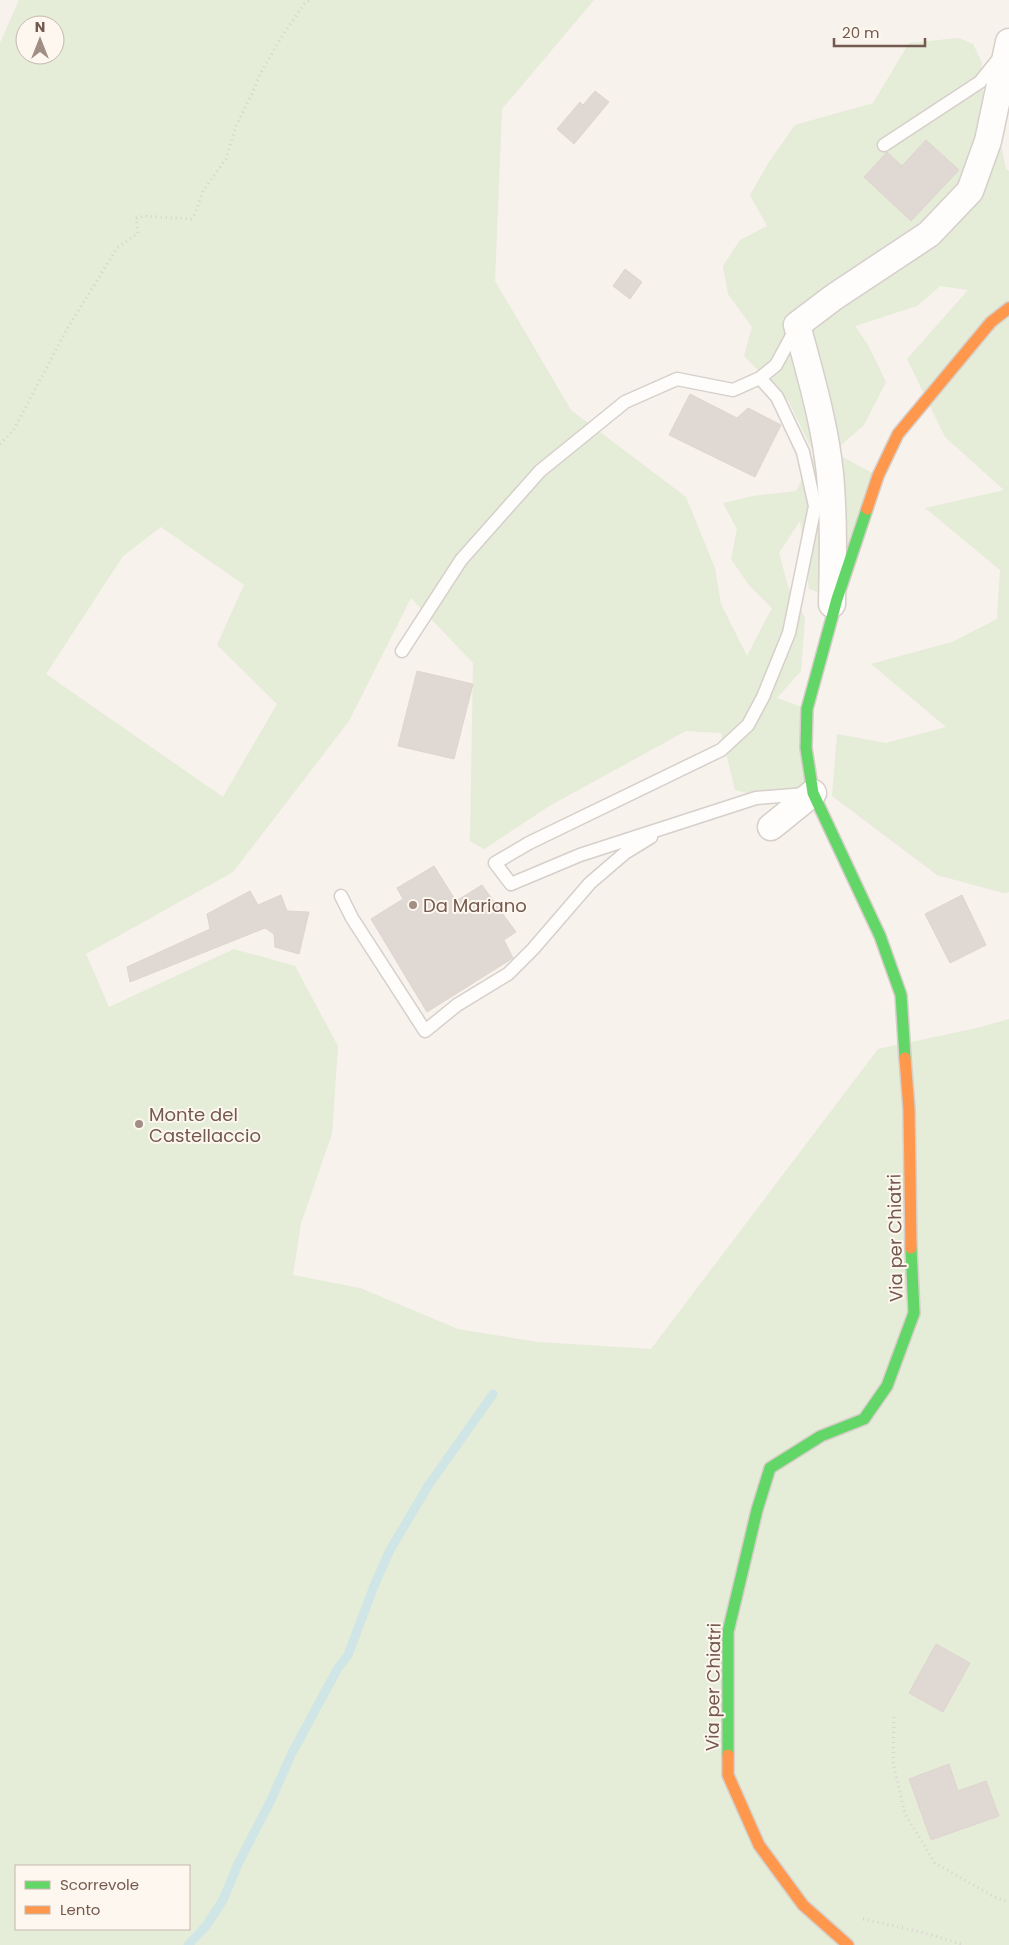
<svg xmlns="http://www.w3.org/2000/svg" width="1009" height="1945" font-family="Poppins,sans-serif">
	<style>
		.green { fill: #e5ecd8; fill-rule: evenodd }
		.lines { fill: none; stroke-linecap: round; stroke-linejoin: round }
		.stream { stroke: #cfe5e6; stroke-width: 9 }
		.building { fill: #e0d8d2; stroke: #dfd5cf }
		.lane-casing { stroke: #d6cfca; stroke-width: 15 }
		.street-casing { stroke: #d6cfca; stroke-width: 29 }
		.fast-casing { stroke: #d6cec8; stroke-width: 14 }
		.slow-casing { stroke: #d6cec8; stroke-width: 14 }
		.path { stroke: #d9d2cf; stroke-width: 3; stroke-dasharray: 1 4; stroke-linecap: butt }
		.lane { stroke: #fefdfc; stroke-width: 12 }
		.street { stroke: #fefdfc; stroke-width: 26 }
		.fast { stroke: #63d668; stroke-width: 11 }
		.slow { stroke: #ff974d; stroke-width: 11 }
		.poi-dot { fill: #a18f85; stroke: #fef7ef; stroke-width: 2 }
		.labels { text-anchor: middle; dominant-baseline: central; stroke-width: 4; stroke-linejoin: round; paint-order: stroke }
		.poi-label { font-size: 18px; fill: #73594e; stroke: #fef7ef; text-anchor: start }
		.street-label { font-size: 18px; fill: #73594e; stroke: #fef7ef }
	</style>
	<rect width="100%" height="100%" fill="#f7f2ec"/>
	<path class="green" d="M19 0H594L502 109 495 281 571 410 686 497 715 568 721 604 747 656 772 608 748 584 731 559 737 529 723 503 753 496 796 491 814 454 789 402 744 356 752 327 728 294 723 266 740 240 767 226 750 195 769 162 795 125 873 103 909 43 959 38 973 44 982 63 980 82 997 124 1006 169 1009 171V892L1003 893 937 875 832 796 837 734 886 743 946 727 871 664 952 642 997 619 1000 570 925 508 1004 490 945 437 907 359 968 290 940 286 917 306 855 326 868 345 886 382 864 425 833 452 878 476 837 599 809 589 800 521 779 553 788 586 805 618 801 671 777 698 807 709 813 793 751 794 735 790 721 733 686 731 551 805 484 849 470 841 473 663 411 598 349 721 233 872 86 954 109 1007 234 949 295 966 338 1046 332 1134 301 1223 293 1275 360 1288 458 1329 538 1342 651 1349 878 1049 977 1028 1009 1019V1945H0V43ZM25 25H55V55H25ZM161 527 244 585 217 645 277 704 223 797 46 674 123 556ZM16 1866H189V1929H16Z"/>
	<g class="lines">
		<path class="stream" d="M188 1945 206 1926 223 1900 238 1864 271 1800 292 1753 338 1668 348 1655 374 1586 390 1550 428 1486 493 1394"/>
	</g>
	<path class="building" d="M595 91 609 102 574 144 557 129 580 102 583 105Z
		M926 140 959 170 911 221 864 177 887 152 902 166Z
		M625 269 642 282 630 299 613 286Z
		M690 394 737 418 748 408 781 425 755 477 669 435Z
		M417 671 473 684 454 759 398 746Z
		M434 866 456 901 482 885 516 932 504 940 513 958 427 1012 371 919 403 899 397 888Z
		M250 891 258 905 281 895 287 911 309 912 299 954 275 947 274 934 265 928 130 982 127 967 210 929 207 914Z
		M962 895 986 945 950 963 925 914Z
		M936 1644 970 1663 943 1712 909 1693Z
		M949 1764 958 1791 986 1781 999 1816 931 1840 909 1779Z"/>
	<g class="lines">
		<defs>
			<path id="lane" d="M884 145 980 82 1000 57
				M760 378 777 397 803 452 815 506 789 633 763 697 748 725 721 750 529 843 495 863 511 884 580 855 756 798 806 794
				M402 651 461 560 540 471 625 402 677 379 733 390 760 378 776 365 796 328
				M341 896 352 918 425 1031 457 1005 508 974 533 949 590 883 625 853 651 837"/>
			<path id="street" d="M832 604C833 560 834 517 830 474 825 424 810 374 797 325L834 297 929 234 970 191 988 141 1009 42
				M771 827 813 793"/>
			<path id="fast" d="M867 509 837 599 807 709 806 748 813 793 880 936 901 995 905 1058
				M728 1755V1632L757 1510 770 1468 821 1436 864 1419 887 1386 914 1313 911 1248"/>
			<path id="slow" d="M867 509 878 476 898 434 991 322 1009 308
				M905 1058 909 1109 911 1248
				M728 1755V1775L759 1845 803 1905 848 1945"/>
		</defs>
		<use href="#lane" class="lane-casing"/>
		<use href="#street" class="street-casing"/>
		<use href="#fast" class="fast-casing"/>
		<use href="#slow" class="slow-casing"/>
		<path class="path" d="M0 444 13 431 67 329 117 248 138 233 136 218 143 216 191 219 194 216 203 191 226 159 236 126 252 94 260 74 281 38 304 4 310 0
			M894 1717 893 1762 905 1814 935 1863 996 1898 1009 1902
			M863 1919 921 1932 964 1945"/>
		<use href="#lane" class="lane"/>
		<use href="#street" class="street"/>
		<use href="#fast" class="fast"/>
		<use href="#slow" class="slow"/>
	</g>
	<g class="poi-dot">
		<circle cx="413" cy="905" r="5"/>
		<circle cx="139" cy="1124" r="5"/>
	</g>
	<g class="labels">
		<g class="poi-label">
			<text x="423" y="905">Da Mariano</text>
			<text x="149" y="1114">Monte del<tspan x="149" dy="21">Castellaccio</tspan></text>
		</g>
		<g class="street-label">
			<text transform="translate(895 1238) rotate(-91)">Via per Chiatri</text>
			<text transform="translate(713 1687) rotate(-89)">Via per Chiatri</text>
		</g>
	</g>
	<rect x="15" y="1865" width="175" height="65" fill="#fef7ef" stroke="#c6b8af"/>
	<rect x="25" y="1881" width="25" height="8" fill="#63d668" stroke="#c6b8af"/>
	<text x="60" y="1890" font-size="15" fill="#73594e">Scorrevole</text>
	<rect x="25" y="1906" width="25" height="8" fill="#ff974d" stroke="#c6b8af"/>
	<text x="60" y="1915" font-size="15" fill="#73594e">Lento</text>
	<g transform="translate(40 40)"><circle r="24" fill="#fef7ef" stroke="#c6b8af"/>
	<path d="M0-4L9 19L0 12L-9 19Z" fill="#a18f85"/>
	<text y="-8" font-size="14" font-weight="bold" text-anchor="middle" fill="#73594e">N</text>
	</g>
	<path d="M834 38v8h91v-8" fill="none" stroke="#73594e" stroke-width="2.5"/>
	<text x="842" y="38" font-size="15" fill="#73594e" stroke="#fef7ef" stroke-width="4" paint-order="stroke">20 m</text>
</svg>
